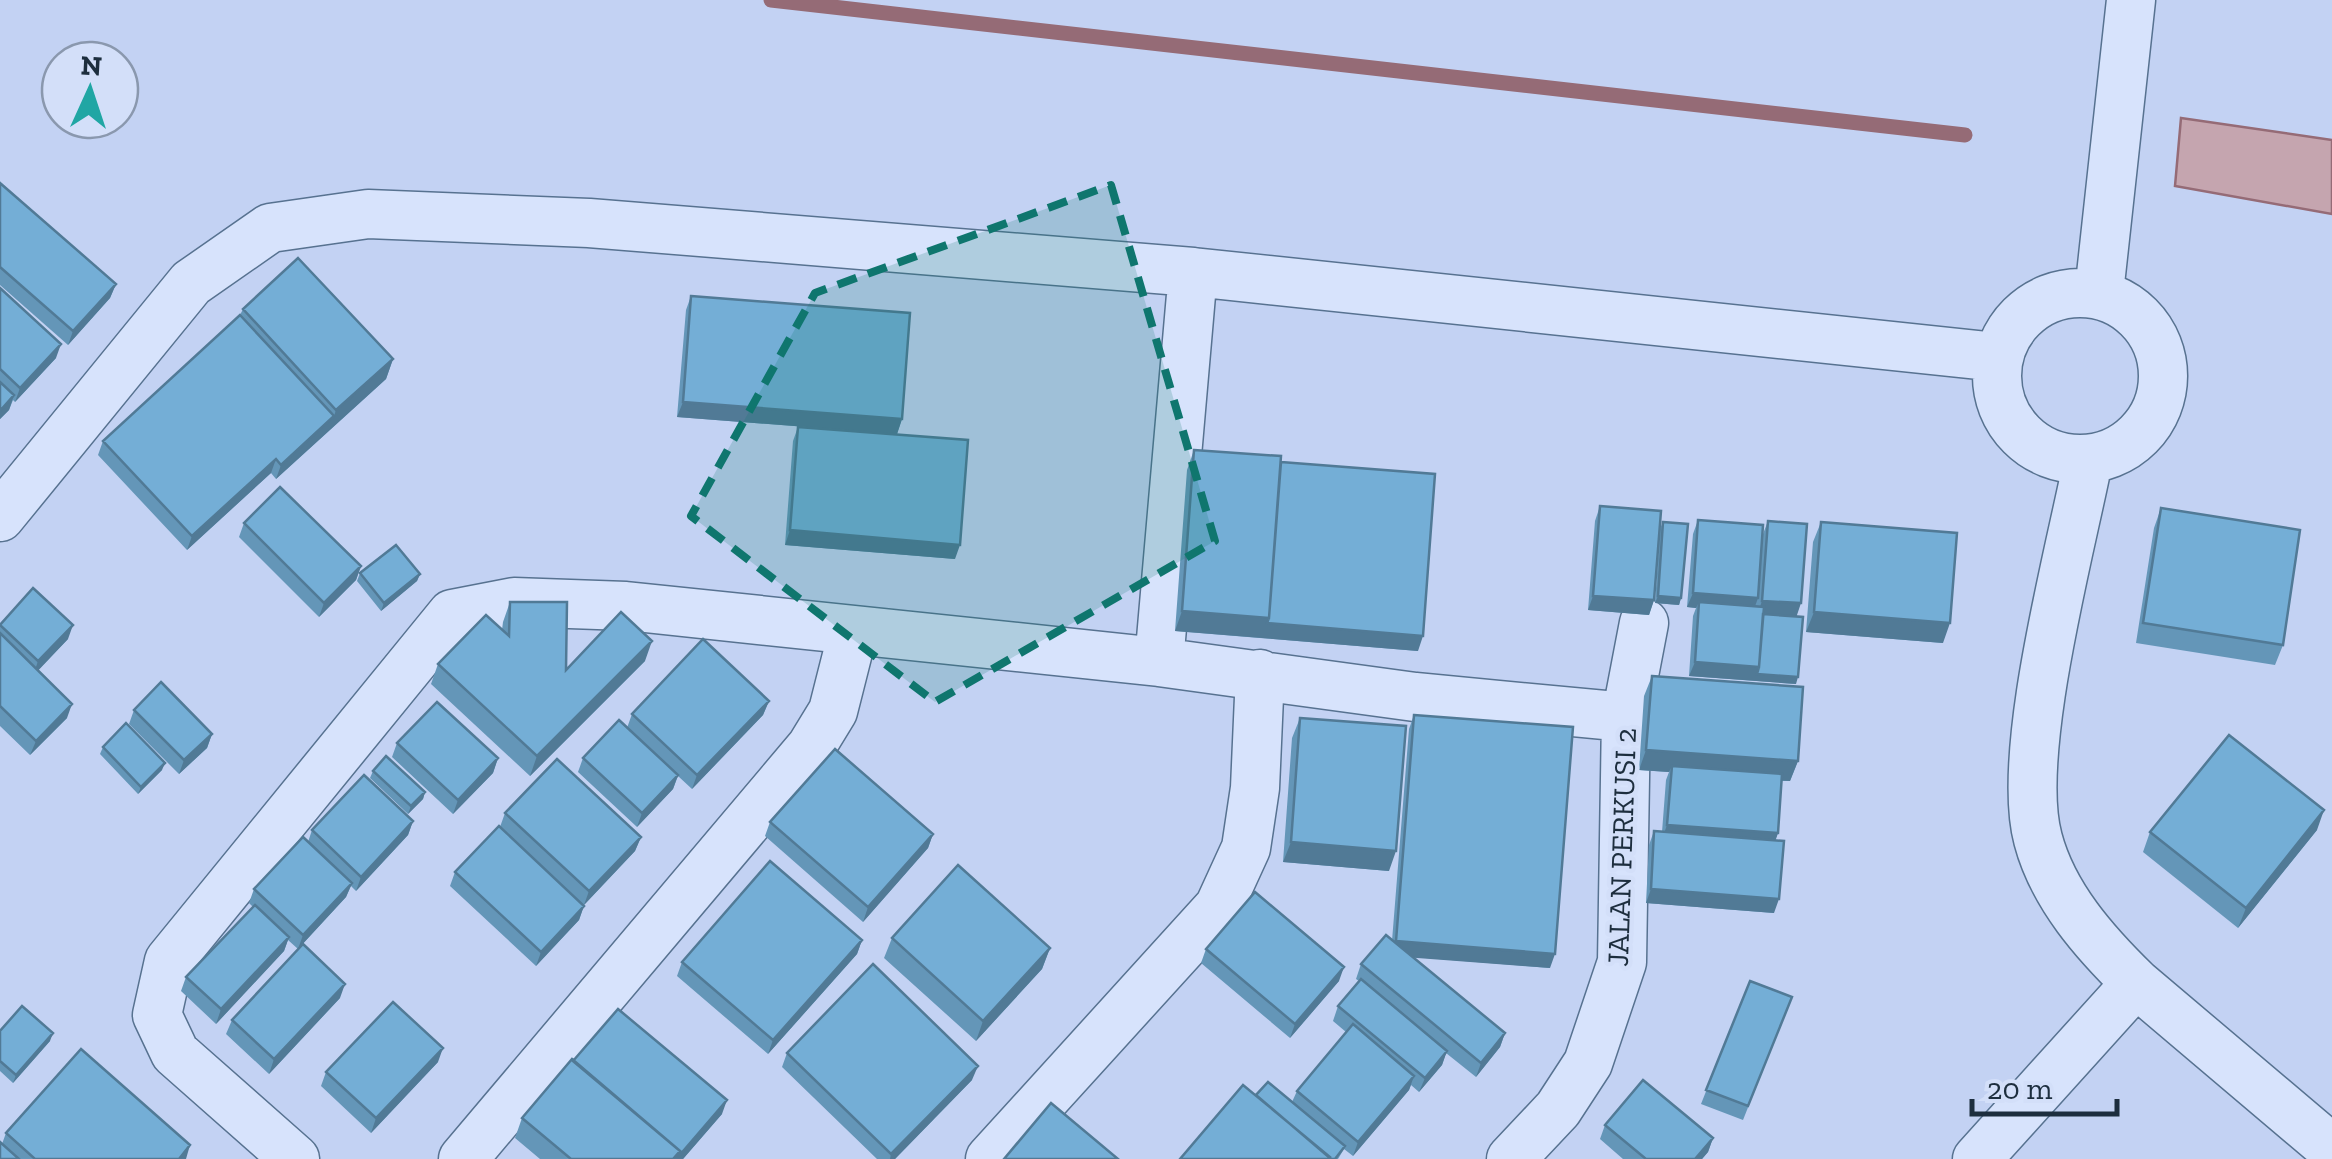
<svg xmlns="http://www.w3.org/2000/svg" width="2332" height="1159" font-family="'Zilla Slab',serif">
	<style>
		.water { fill: #c5a5af; stroke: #956b76; stroke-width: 2.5 }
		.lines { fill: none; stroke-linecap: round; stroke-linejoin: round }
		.stream { stroke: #956b76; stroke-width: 15 }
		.street-casing { stroke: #577290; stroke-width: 51 }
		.street { stroke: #d7e3fc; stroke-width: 48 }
		.wall { fill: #6496b8 }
		.shaded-wall { fill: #517a96 }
		.building { fill: #74aed6; stroke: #517a96; stroke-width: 2.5 }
		.marked { fill: #0f766e; fill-opacity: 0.2; stroke: #0f766e; stroke-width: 8; stroke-dasharray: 20 12; stroke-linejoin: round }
		.labels { text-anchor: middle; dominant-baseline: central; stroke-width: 9; stroke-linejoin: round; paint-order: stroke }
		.street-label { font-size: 30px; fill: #1d2e3e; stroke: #d3dff9 }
	</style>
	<rect width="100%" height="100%" fill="#c3d2f3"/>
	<path class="water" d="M2181 118 2332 140V214L2175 186Z"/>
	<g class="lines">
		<path class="stream" d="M771 0 1965 135"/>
		<defs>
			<path id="street" d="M2099 293 2131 0
				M1997 376a83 83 0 1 1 166 0a83 83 0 1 1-166 0Z
				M2088 461C2070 552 2015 755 2038 839 2053 896 2095 943 2136 983
				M0 517 191 283 270 228 368 214 589 223 1193 272 1997 357
				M1159 662 1193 272
				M295 1159 175 1053 157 1015 169 961 452 614 514 602 626 606 1159 662 1415 697 1626 717
				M463 1159 811 747 833 711 853 632
				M990 1159 1219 907 1246 848 1255 788 1260 674
				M1511 1159 1558 1109 1588 1063 1622 962 1626 717 1644 623
				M1977 1159 2136 983 2332 1149"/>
		</defs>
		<use href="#street" class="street-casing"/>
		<use href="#street" class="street"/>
	</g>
	<path class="wall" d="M0 183 116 284 110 298 68 345 0 285Z
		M0 288 56 358 15 402 13 400 9 410 0 419Z
		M691 296 902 419 897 434 677 417 686 310Z
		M243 309 393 359 386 379 276 479 271 473 187 550 98 455 103 441 240 315Z
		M798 427 955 559 785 545 793 441Z
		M1194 450 1281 462 1418 651 1175 631 1187 470Z
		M1600 506 1654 600 1649 615 1588 610 1595 521Z
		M2161 508 2283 645 2275 665 2136 643 2154 528Z
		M1698 520 1763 534 1768 521 1796 616V684L1689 676 1693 616 1696 608 1687 607 1693 534Z
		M1663 522 1681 598 1679 605 1655 603 1660 529Z
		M1821 522 1943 643 1806 632 1813 542Z
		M244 523 361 566 356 580 319 617 239 537Z
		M360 573 420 574 417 581 381 611 357 581Z
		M510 602 566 670 645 661 530 776 431 684 438 664 502 630 503 622Z
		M0 623 68 639 38 670 67 718 30 755 0 726Z
		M1652 676 1798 761 1790 781H1782L1778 833 1775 840 1774 913 1646 903 1649 845 1654 831 1662 832 1666 780 1669 772 1639 770 1644 696Z
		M769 701 763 715 692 789 678 776 673 789 637 827 578 772 583 758 627 728 632 714Z
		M134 710 212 734 207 748 179 774 129 724Z
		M1414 715 1550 968 1413 957 1505 1033 1500 1047 1476 1077 1446 1053 1442 1065 1419 1092 1411 1085 1409 1090 1353 1156 1344 1149 1338 1159H1180L1256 1095 1292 1102 1297 1091 1346 1032 1333 1021 1338 1006 1359 981 1356 979 1361 964 1392 941 1409 729Z
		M1300 718 1389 871 1283 862 1292 738Z
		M397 743 498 758 493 773 453 814 392 757Z
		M103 747 162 770 138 794 100 754Z
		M373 771 425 792 423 799 408 814 370 778Z
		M505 813 641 837 635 851 584 905 579 920 536 966 450 886 455 872 500 827Z
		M413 821 408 835 356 891 351 886 346 897 298 949 288 940 284 951 216 1024 181 991 186 977 253 907 249 903 254 889 308 842 312 830Z
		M770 822 933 834 928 848 863 922 765 836Z
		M2317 830 2238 928 2143 852 2150 832Z
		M892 938 1050 948 1042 969 976 1041 884 958Z
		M862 940 857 954 768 1054 677 976 682 962Z
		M1206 949 1339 981 1290 1038 1201 963Z
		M1750 981 1792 997 1743 1120 1701 1104Z
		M340 998 269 1074 226 1034 232 1020Z
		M0 1031 50 1041 13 1083 0 1071Z
		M787 1053 972 1080 895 1159H877L782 1067Z
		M438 1062 371 1133 321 1086 326 1072Z
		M722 1114 683 1159H540L515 1138 522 1118Z
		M1605 1125 1713 1138 1708 1152 1702 1159H1623L1600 1139Z
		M6 1133 186 1159H0L2 1144Z"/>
	<path class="shaded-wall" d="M116 284 110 298 68 345 73 331Z
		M61 344 56 358 15 402 20 388Z
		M393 359 386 379 276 479 281 465 334 416 336 410Z
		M14 395 9 410 0 419V411Z
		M683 402 902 419 897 434 677 417Z
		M276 459 271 473 187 550 192 536Z
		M790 530 960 545 955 559 785 545Z
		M361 566 356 580 319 617 324 603Z
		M420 574 417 581 381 611 384 603Z
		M1693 593 1758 598 1753 612 1699 602 1696 608 1687 607Z
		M1593 596 1654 600 1649 615 1588 610Z
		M1658 596 1681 598 1679 605 1655 603Z
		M1762 601 1801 603 1796 618 1757 615Z
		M1182 611 1269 618 1262 638 1175 631Z
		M1814 612 1950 623 1943 643 1806 632Z
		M1267 623 1423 636 1418 651 1262 638Z
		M73 625 68 639 33 676 38 661Z
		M652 641 645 661 530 776 537 756Z
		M1695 662 1759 667 1798 677 1796 684 1689 676Z
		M769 701 763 715 692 789 697 775Z
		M72 704 67 718 30 755 36 741Z
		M212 734 207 748 179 774 184 760Z
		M1646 750 1798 761 1790 781 1671 773 1672 766 1669 772 1639 770Z
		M498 758 493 773 453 814 458 800Z
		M165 763 162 770 138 794 141 787Z
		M678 775 673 789 637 827 642 813Z
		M425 792 423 799 408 814 411 806Z
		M2324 810 2317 830 2238 928 2246 908Z
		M413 821 408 835 356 891 361 877Z
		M1667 825 1778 833 1773 848 1662 839Z
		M933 834 928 848 863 922 868 907Z
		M641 837 635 851 584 905 589 891Z
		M1291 842 1396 851 1389 871 1283 862Z
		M352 883 346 897 298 949 303 935Z
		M1651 889 1779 899 1774 913 1646 903Z
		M584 906 579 920 536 966 541 952Z
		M289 937 284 951 216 1024 221 1009Z
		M862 940 857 954 768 1054 773 1040Z
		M1396 941 1555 954 1550 968 1391 956Z
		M1050 948 1042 969 976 1041 983 1021Z
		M1344 967 1339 981 1290 1038 1295 1024Z
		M345 984 340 998 269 1074 274 1059Z
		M53 1033 50 1041 13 1083 16 1075Z
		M1505 1033 1500 1047 1476 1077 1481 1063Z
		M443 1048 438 1062 371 1133 376 1118Z
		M1447 1051 1442 1065 1419 1092 1425 1078Z
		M978 1066 972 1080 895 1159H890L891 1154Z
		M1414 1076 1409 1090 1353 1156 1358 1142Z
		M727 1100 722 1114 683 1159H673Z
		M1713 1138 1708 1152 1702 1159H1695Z
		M190 1145 186 1159H179Z"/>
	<path class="building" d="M0 183 116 284 73 331 0 267Z
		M298 258 393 359 336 410 243 309Z
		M0 288 61 344 20 388 0 369Z
		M691 296 910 313 902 419 683 402Z
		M240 315 334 416 281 465 276 459 192 536 103 441Z
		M0 382 14 395 0 411Z
		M798 427 968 440 960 545 790 530Z
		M1194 450 1281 456 1269 618 1182 611Z
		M1281 462 1435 474 1423 636 1267 623 1269 618Z
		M280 487 361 566 324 603 244 523Z
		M1600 506 1661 511 1654 600 1593 596Z
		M2161 508 2300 530 2283 645 2143 623Z
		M1698 520 1763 525 1758 598 1693 593Z
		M1768 521 1807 524 1801 603 1762 601Z
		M1663 522 1688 524 1681 598 1658 596Z
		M1821 522 1957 533 1950 623 1814 612Z
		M396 545 420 574 384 603 360 573Z
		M33 588 73 625 38 661 0 625Z
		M510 602H567L566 670 621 612 652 641 537 756 438 664 486 615 509 636Z
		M1699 602 1764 607 1759 667 1695 662Z
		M1763 614 1803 617 1798 677 1757 674 1759 667Z
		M0 633 72 704 36 741 0 706Z
		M703 639 769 701 697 775 632 714Z
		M1652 676 1803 687 1798 761 1646 750Z
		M161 682 212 734 184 760 134 710Z
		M437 702 498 758 458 800 397 743Z
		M1414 715 1573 727 1555 954 1396 941Z
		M1300 718 1406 726 1396 851 1291 842Z
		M619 720 678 775 642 813 583 758Z
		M126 723 165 763 141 787 103 747Z
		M2229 735 2324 810 2246 908 2150 832Z
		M835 749 933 834 868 907 770 822Z
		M386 756 425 792 411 806 373 771Z
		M557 759 641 837 589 891 505 813Z
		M1672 766 1782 774 1778 833 1667 825Z
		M364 775 413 821 361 877 312 830Z
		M499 826 584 906 541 952 455 872Z
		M1654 831 1784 841 1779 899 1651 889Z
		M303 837 352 883 303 935 254 889Z
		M770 861 862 940 773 1040 682 962Z
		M958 865 1050 948 983 1021 892 938Z
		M1255 892 1344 967 1295 1024 1206 949Z
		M255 905 289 937 221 1009 186 977Z
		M1386 935 1505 1033 1481 1063 1361 964Z
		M303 944 345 984 274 1059 232 1020Z
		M873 964 978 1066 891 1154 787 1053Z
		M1361 979 1447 1051 1425 1078 1338 1006Z
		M1750 981 1792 997 1748 1106 1706 1090Z
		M393 1002 443 1048 376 1118 326 1072Z
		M22 1006 53 1033 16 1075 0 1061V1031Z
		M618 1009 727 1100 678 1157 680 1151 573 1061Z
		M1353 1024 1414 1076 1358 1142 1297 1091Z
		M81 1049 190 1145 179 1159H35L6 1133Z
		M572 1059 680 1151 673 1159H571L522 1118Z
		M1643 1080 1713 1138 1695 1159H1646L1605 1125Z
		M1268 1082 1345 1146 1335 1159H1331L1256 1095Z
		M1243 1085 1330 1157 1328 1159H1180Z
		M1051 1103 1118 1159H1004Z
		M0 1142 19 1159H0Z"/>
	<path class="marked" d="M1111 185 1215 541 935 702 691 516 815 293Z"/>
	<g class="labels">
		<g class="street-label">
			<text transform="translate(1622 847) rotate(-88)">JALAN PERKUSI 2</text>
		</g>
	</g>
	<g transform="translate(90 90) rotate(3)"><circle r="48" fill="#d3dff9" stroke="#8a98ae" stroke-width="2.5"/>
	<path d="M0-8L18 38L0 25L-18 38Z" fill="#20a6a4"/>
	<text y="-15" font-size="28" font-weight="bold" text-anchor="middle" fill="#1d2e3e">N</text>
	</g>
	<path d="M1972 1099v15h145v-15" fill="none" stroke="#1d2e3e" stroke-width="5"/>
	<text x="1987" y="1099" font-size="30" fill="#1d2e3e" stroke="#d3dff9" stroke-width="8" paint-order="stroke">20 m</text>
</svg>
